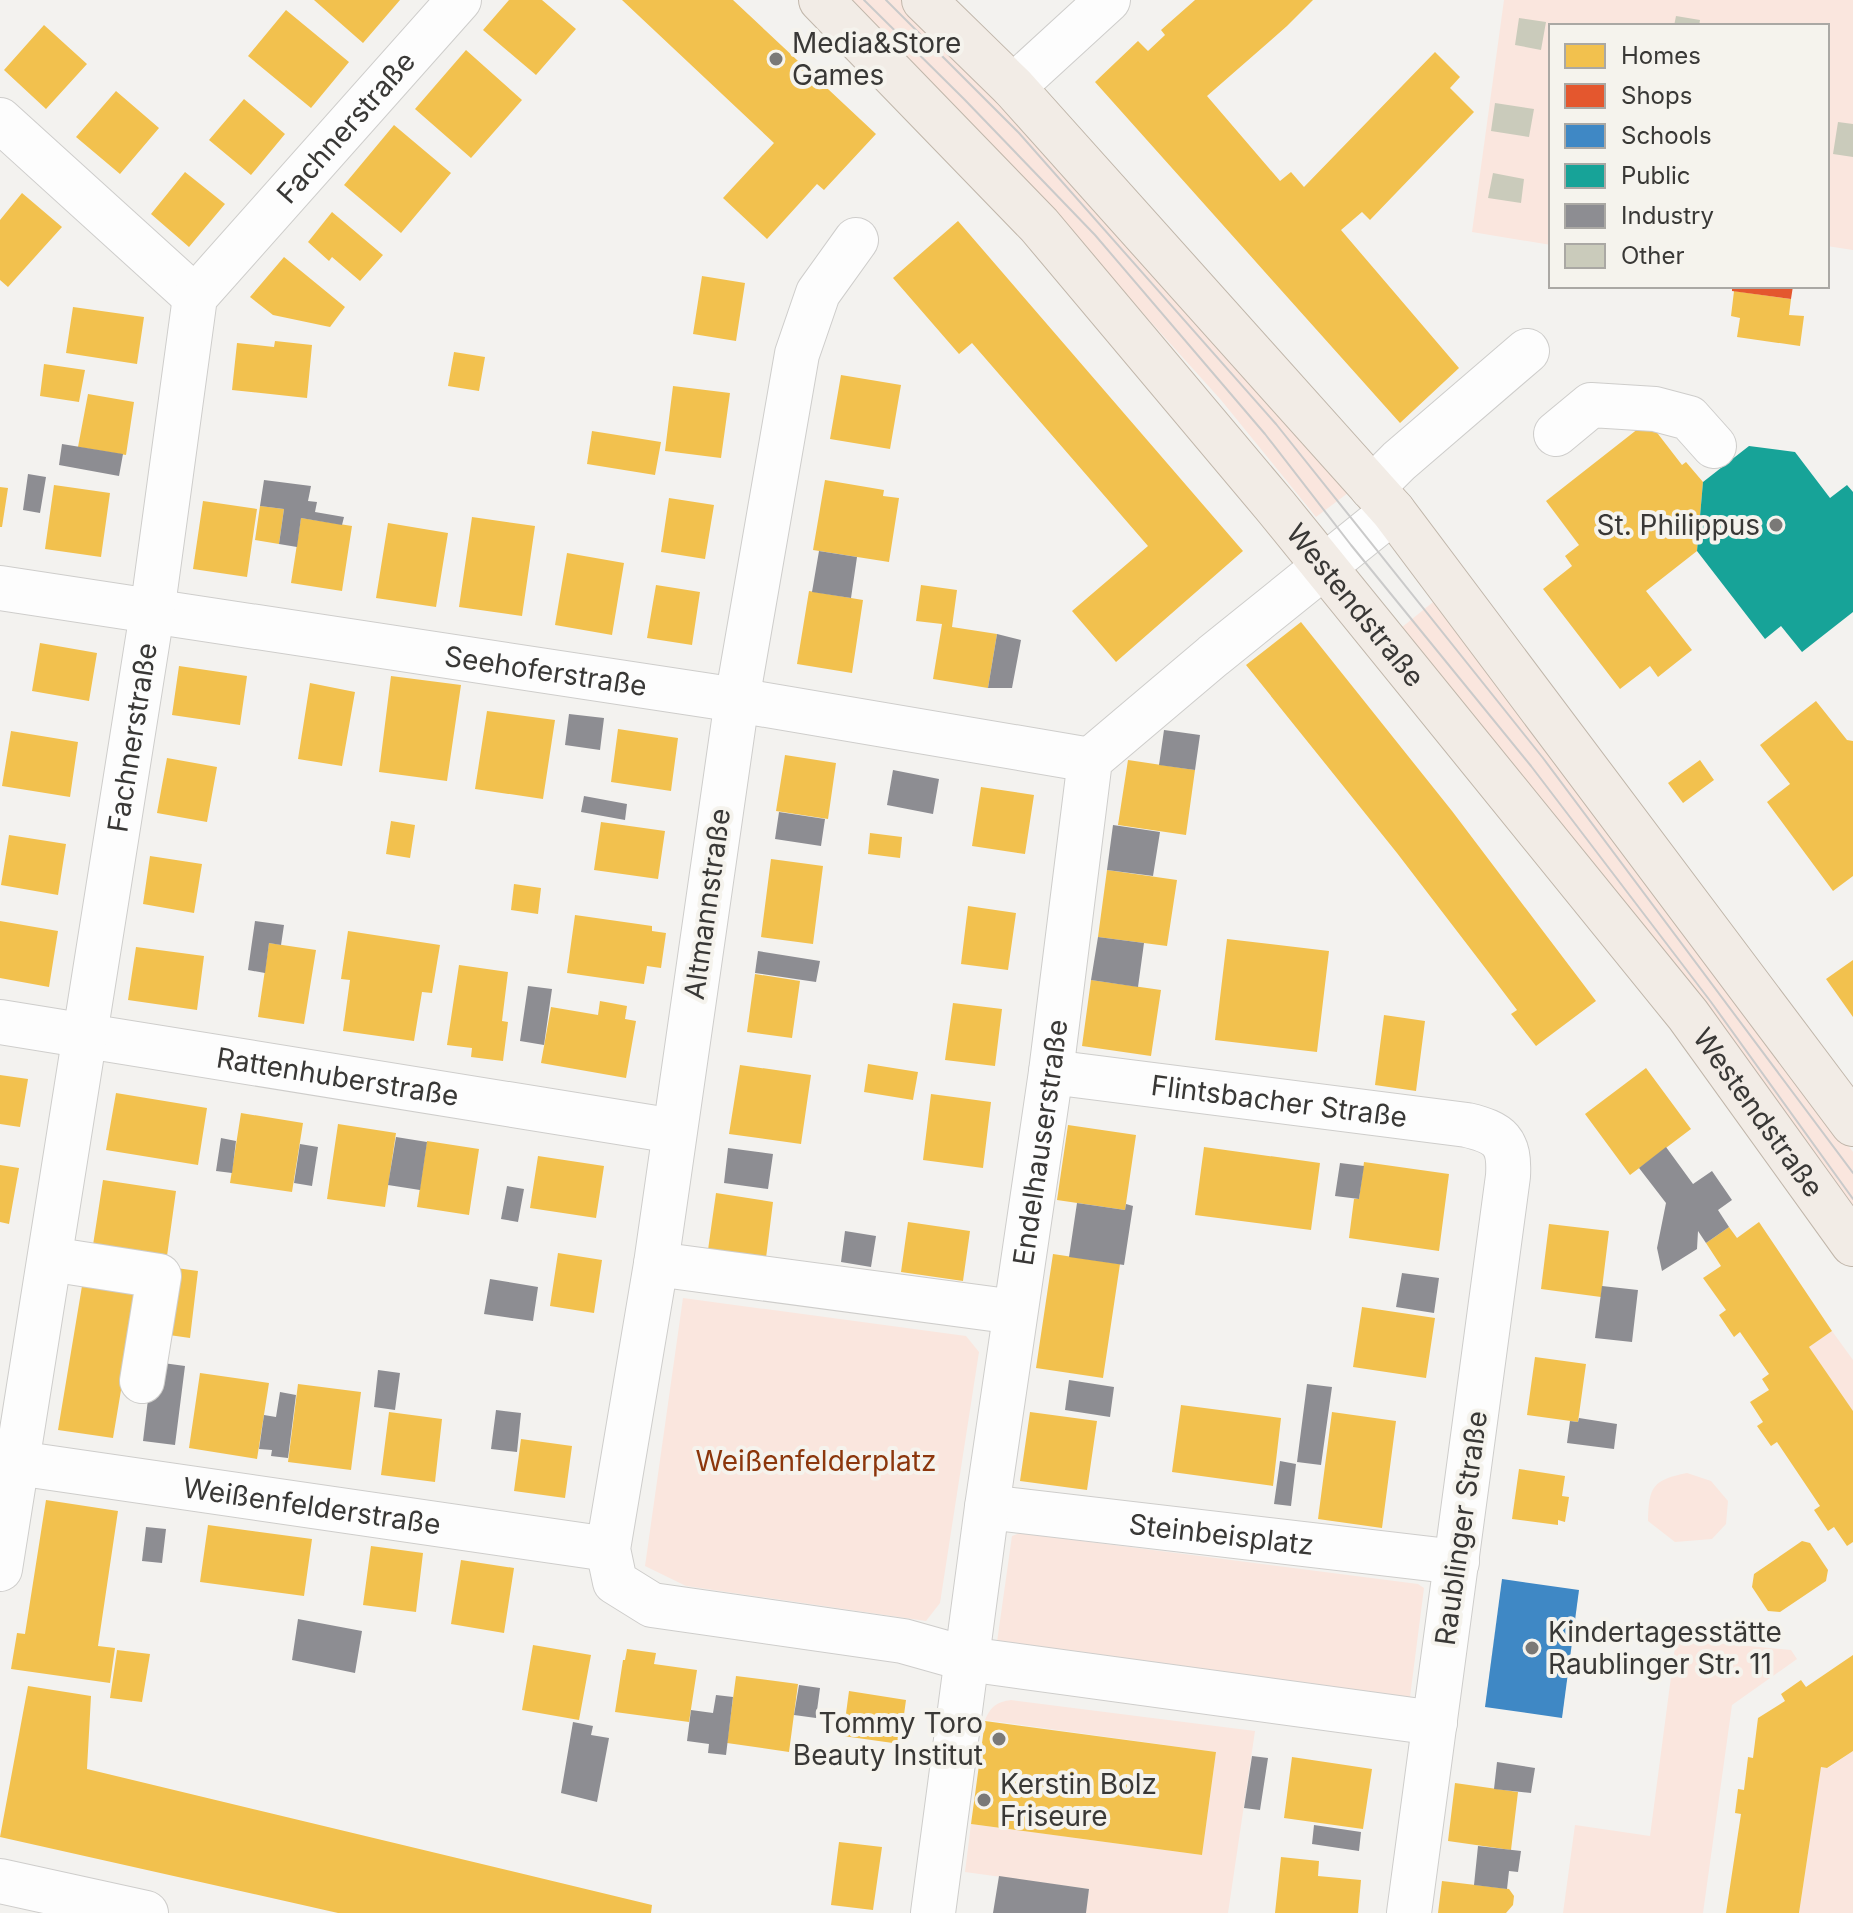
<svg xmlns="http://www.w3.org/2000/svg" width="1853" height="1913" font-family="Inter,sans-serif">
	<style>
		.green { fill: #fae6de }
		.homes { fill: #f2c14e }
		.shops { fill: #e4572e }
		.schools { fill: #3f88c5 }
		.public { fill: #17a398 }
		.industry { fill: #8d8d92 }
		.building { fill: #cacbbb }
		.lines { fill: none; stroke-linecap: round; stroke-linejoin: round }
		.minor-casing { stroke: #cecdcb; stroke-width: 46 }
		.major-casing { stroke: #c0b6aa; stroke-width: 46 }
		.minor { stroke: #fdfdfd; stroke-width: 44 }
		.major { stroke: #f2ece6; stroke-width: 44 }
		.tram { stroke: #cacaca; stroke-width: 2 }
		.poi-dot { fill: #7a7977; stroke: #f5f3ed; stroke-width: 3 }
		.labels { text-anchor: middle; dominant-baseline: central; stroke-width: 8; stroke-linejoin: round; paint-order: stroke }
		.poi-label { font-size: 28px; fill: #393836; stroke: #f5f3ed; text-anchor: start }
		.street-label { font-size: 28px; fill: #393836; stroke: #f5f3ed }
		.park-label { font-size: 28px; fill: #8c360c; stroke: #f5f3ed }
	</style>
	<rect width="100%" height="100%" fill="#f3f2ef"/>
	<path class="green" d="M846 0H901L1045 148 1348 493 1316 517 1221 400 1096 261Z
		M1504 0H1853V250L1827 246V26H1551V245L1472 232Z
		M1438 598 1853 1152V1218L1401 628Z
		M683 1298 966 1336 979 1352 940 1603 926 1621 686 1586 645 1566Z
		M1832 1331 1853 1360V1411L1809 1347Z
		M1687 1473 1711 1481 1728 1501 1726 1524 1712 1539 1675 1542 1648 1521C1649 1487 1652 1480 1687 1473Z
		M1020 1533 1418 1584 1424 1588 1410 1697 1395 1699 997 1642 1012 1536Z
		M1676 1639 1791 1650 1797 1659 1732 1705 1703 1913H1563L1575 1825 1650 1836Z
		M1011 1700 1255 1731 1228 1913H1086L1089 1889 965 1872 971 1824 1202 1855 1216 1752 985 1720C991 1706 997 1702 1011 1700Z
		M1853 1751V1913H1799L1821 1767 1828 1768Z"/>
	<path class="homes" d="M314 0H400L363 43Z
		M509 0H542L576 29 536 75 483 30Z
		M622 0H733L876 134 824 190 817 184 767 239 723 198 774 143Z
		M1195 0H1313L1287 26 1207 96 1280 181 1291 172 1304 187 1435 52 1460 77 1450 88 1474 112 1370 220 1362 212 1341 230 1459 368 1400 423 1095 82 1138 41 1148 51 1165 35 1161 30Z
		M286 10 349 62 311 108 248 56Z
		M44 25 87 64 46 109 4 70Z
		M466 50 522 100 471 158 415 109Z
		M116 91 159 128 120 174 76 137Z
		M244 99 285 134 251 175 209 140Z
		M394 125 451 173 401 233 344 185Z
		M185 172 225 204 189 247 151 214Z
		M22 193 62 227 8 287 0 280V220Z
		M332 212 383 255 360 281 332 257 329 261 308 242Z
		M958 221 1243 551 1116 662 1072 611 1148 546 972 343 959 354 893 278Z
		M284 257 345 307 330 327 273 315 250 297Z
		M702 276 745 283 736 341 693 334Z
		M1734 291 1791 299 1789 315 1804 316 1800 346 1737 337 1740 318 1731 316Z
		M73 307 144 317 137 364 66 353Z
		M275 341 312 345 307 398 232 390 237 343 274 347Z
		M454 352 485 357 479 391 448 386Z
		M44 364 85 370 79 402 40 396Z
		M841 375 901 385 890 449 830 439Z
		M673 386 730 393 721 458 665 451Z
		M88 394 134 402 126 455 78 447Z
		M1648 421 1682 465 1686 462 1703 482 1697 551 1646 591 1692 650 1658 677 1650 666 1620 689 1543 589 1572 566 1565 556 1579 545 1546 501Z
		M592 431 661 442 655 475 587 464Z
		M825 480 884 490 883 496 899 498 889 562 813 550Z
		M54 485 110 493 101 557 45 549Z
		M0 487 8 488 2 527H0Z
		M669 498 714 505 705 559 661 552Z
		M203 501 257 509 247 577 193 569Z
		M260 506 284 509 279 544 255 540Z
		M472 517 535 526 522 616 459 607Z
		M301 518 352 526 342 591 291 583Z
		M388 523 448 533 436 607 376 598Z
		M567 553 624 563 612 635 555 625Z
		M656 585 700 592 692 645 647 638Z
		M921 585 957 590 952 627 997 634 988 688 933 679 942 624 916 621Z
		M809 591 863 600 852 673 797 664Z
		M1301 622 1452 811 1596 1001 1536 1046 1511 1014 1517 1010 1486 969 1397 853 1246 665Z
		M40 643 97 653 89 701 32 691Z
		M179 666 247 676 240 725 172 715Z
		M391 676 461 685 447 781 379 772Z
		M310 683 355 692 342 766 298 759Z
		M1816 701 1847 740 1853 741V876L1833 891 1767 802 1790 784 1760 745Z
		M487 711 555 720 543 799 475 789Z
		M618 729 678 738 671 791 611 782Z
		M11 731 78 742 70 797 2 786Z
		M785 755 836 763 828 819 776 811Z
		M167 758 217 767 207 822 157 813Z
		M1128 760 1195 770 1186 835 1118 825Z
		M1700 760 1714 780 1683 803 1668 783Z
		M981 787 1034 795 1025 854 972 846Z
		M391 821 415 825 410 858 386 854Z
		M601 822 665 831 658 879 594 870Z
		M870 833 902 837 900 858 868 854Z
		M9 835 66 844 58 895 1 885Z
		M150 856 202 864 194 913 143 904Z
		M771 859 823 866 813 944 761 937Z
		M1107 870 1177 880 1167 946 1098 937Z
		M514 884 541 888 538 914 511 910Z
		M968 906 1016 913 1008 970 961 964Z
		M575 915 652 926V931L666 933 661 968 647 966 644 984 567 973Z
		M0 921 58 931 49 987 0 978Z
		M348 931 440 945 432 993 422 992 414 1041 343 1031 350 980 341 979Z
		M1227 939 1329 951 1317 1052 1215 1040Z
		M269 943 316 950 304 1024 258 1017Z
		M136 947 204 956 197 1010 128 1000Z
		M1853 960V1017L1826 979Z
		M459 965 508 972 502 1021 508 1022 503 1061 471 1057 472 1048 447 1045Z
		M755 974 800 981 792 1038 747 1032Z
		M1091 980 1161 990 1151 1056 1082 1046Z
		M600 1001 627 1006 625 1019 636 1021 626 1078 541 1063 551 1007 598 1015Z
		M953 1003 1002 1009 995 1066 945 1060Z
		M1384 1015 1425 1021 1416 1091 1375 1085Z
		M868 1064 918 1072 913 1100 864 1092Z
		M740 1065 811 1075 801 1144 729 1134Z
		M1646 1068 1691 1129 1630 1175 1585 1114Z
		M0 1075 28 1079 20 1127 0 1124Z
		M116 1093 207 1108 198 1165 106 1150Z
		M931 1094 991 1102 983 1168 923 1160Z
		M241 1113 303 1123 292 1192 230 1183Z
		M338 1124 396 1133 385 1207 327 1199Z
		M1068 1125 1136 1135 1125 1210 1057 1200Z
		M427 1141 479 1149 469 1215 417 1207Z
		M1204 1147 1320 1163 1311 1230 1195 1215Z
		M538 1156 604 1166 596 1218 530 1208Z
		M1364 1162 1449 1174 1439 1251 1349 1238 1354 1199H1359Z
		M0 1165 19 1168 9 1224 0 1222Z
		M103 1180 176 1191 167 1256 93 1245Z
		M716 1193 773 1202 766 1258 708 1250Z
		M908 1222 970 1231 963 1281 901 1272Z
		M1759 1222 1832 1331 1809 1347 1853 1411V1542L1847 1546 1834 1527 1828 1531 1814 1510 1820 1506 1777 1442 1771 1446 1757 1426 1763 1422 1750 1402 1769 1390 1762 1379 1769 1374 1740 1332 1734 1337 1719 1315 1726 1310 1703 1278 1721 1266 1706 1243 1729 1227 1737 1238Z
		M1549 1224 1609 1231 1601 1297 1541 1289Z
		M558 1253 602 1260 594 1313 550 1306Z
		M1053 1254 1120 1264 1103 1378 1036 1368Z
		M169 1267 198 1271 190 1338 162 1334Z
		M83 1280 138 1289 113 1438 58 1430Z
		M1362 1307 1435 1318 1426 1378 1353 1367Z
		M1535 1357 1586 1364 1578 1422 1527 1415Z
		M200 1373 269 1383 257 1459 189 1448Z
		M298 1384 361 1392 351 1470 288 1462Z
		M1181 1405 1281 1418 1273 1486 1172 1472Z
		M389 1412 442 1419 435 1482 381 1475Z
		M1030 1412 1097 1421 1087 1490 1020 1481Z
		M1332 1412 1396 1421 1382 1528 1318 1519Z
		M521 1439 572 1446 565 1498 514 1491Z
		M1519 1469 1565 1476 1562 1496 1569 1497 1565 1522 1558 1520V1525L1512 1519Z
		M46 1500 118 1511 98 1646 115 1648 110 1683 11 1669 17 1633 25 1634Z
		M208 1525 312 1539 304 1596 200 1582Z
		M1802 1541 1810 1543 1828 1570 1826 1581 1780 1612 1768 1611 1752 1587 1754 1574Z
		M371 1546 423 1553 416 1612 363 1605Z
		M461 1560 514 1568 504 1633 451 1624Z
		M533 1645 591 1655 579 1720 522 1710Z
		M627 1649 656 1653 654 1664 697 1670 689 1722 615 1712 623 1660H625Z
		M117 1650 150 1654 142 1702 110 1698Z
		M1853 1655V1751L1827 1768 1821 1767 1799 1913H1726L1741 1814 1735 1813 1738 1789 1744 1790 1748 1757 1753 1758 1758 1718 1785 1701 1781 1694 1801 1680 1806 1687Z
		M736 1676 798 1684 789 1752 727 1743Z
		M28 1686 91 1696 87 1769 652 1905 651 1913H338L0 1837Z
		M849 1691 906 1700 900 1744 843 1736Z
		M985 1721 1216 1752 1202 1855 971 1824Z
		M1292 1757 1372 1769 1363 1829 1284 1818Z
		M1455 1783 1518 1792 1511 1850 1448 1841Z
		M839 1842 882 1847 873 1910 831 1905Z
		M1281 1857 1319 1861 1318 1876 1361 1880 1358 1913H1275Z
		M1442 1881 1509 1889 1514 1896 1513 1905 1506 1913H1438Z"/>
	<path class="shops" d="M1732 286H1793L1791 299 1732 291Z"/>
	<path class="schools" d="M1502 1579 1579 1590 1562 1718 1485 1707Z"/>
	<path class="public" d="M1749 446 1795 452 1830 498 1847 485 1853 492V612L1802 652 1781 626 1765 639 1697 551 1703 482Z"/>
	<path class="industry" d="M62 444 123 454 119 476 59 465Z
		M28 474 46 477 40 513 23 510Z
		M264 480 311 486 308 501 317 502 315 512 344 517 342 525 301 518 297 547 279 544 284 509 260 506Z
		M819 551 857 557 851 598 812 592Z
		M997 634 1021 640 1012 688H988Z
		M569 714 604 718 600 750 565 745Z
		M1164 730 1200 735 1195 770 1159 765Z
		M893 770 939 779 933 814 887 805Z
		M584 796 627 804 625 820 581 812Z
		M779 812 825 819 821 846 775 839Z
		M1113 825 1160 832 1153 876 1107 870Z
		M255 921 284 925 281 945 269 943 265 973 248 970Z
		M1098 937 1144 943 1138 987 1091 980Z
		M758 951 820 961 816 982 755 973Z
		M528 986 552 989 544 1045 520 1041Z
		M396 1137 427 1142 420 1190 388 1185Z
		M221 1138 236 1141 232 1173 216 1171Z
		M300 1144 318 1147 312 1186 294 1183Z
		M1666 1147 1693 1184 1712 1171 1732 1200 1718 1210 1729 1227 1706 1243 1698 1231 1697 1249 1662 1271 1657 1248 1666 1203 1639 1168Z
		M728 1148 773 1154 768 1189 724 1183Z
		M1340 1163 1364 1166 1359 1199 1335 1196Z
		M507 1186 524 1189 518 1222 501 1219Z
		M1077 1203 1125 1210 1126 1204 1133 1206 1124 1265 1069 1257Z
		M845 1231 876 1236 871 1267 841 1262Z
		M1402 1273 1439 1278 1434 1313 1396 1307Z
		M490 1279 538 1287 533 1321 484 1314Z
		M1602 1286 1638 1290 1632 1342 1595 1338Z
		M163 1363 185 1366 175 1445 143 1441 149 1391Z
		M378 1370 400 1373 395 1410 374 1407Z
		M1069 1380 1114 1387 1110 1417 1065 1410Z
		M1307 1384 1332 1387 1321 1465 1297 1462Z
		M280 1392 296 1395 288 1458 271 1456 272 1450 259 1449 264 1415 276 1417Z
		M496 1410 521 1413 517 1452 491 1449Z
		M1579 1418 1617 1424 1614 1449 1567 1443 1570 1421 1578 1422Z
		M1280 1461 1296 1464 1291 1506 1274 1504Z
		M146 1527 166 1529 162 1563 142 1561Z
		M298 1619 362 1631 355 1673 292 1660Z
		M799 1685 820 1688 816 1718 794 1715Z
		M716 1695 733 1697 726 1755 708 1753 709 1744 687 1741 691 1710 713 1713Z
		M573 1722 593 1726 591 1735 609 1738 597 1802 561 1793Z
		M1252 1756 1268 1758 1260 1810 1244 1808Z
		M1497 1762 1535 1768 1531 1793 1494 1789Z
		M1314 1825 1361 1832 1359 1851 1312 1844Z
		M1478 1846 1521 1851 1518 1872 1509 1871 1507 1889 1474 1885Z
		M999 1876 1089 1889 1086 1913H993Z"/>
	<path class="building" d="M1676 16 1700 20 1699 26H1674Z
		M1519 18 1546 22 1541 50 1515 45Z
		M1495 103 1534 109 1529 137 1491 131Z
		M1838 122 1853 124V157L1833 154Z
		M1493 173 1524 179 1521 203 1488 198Z"/>
	<g class="lines">
		<defs>
			<g id="minor">
				<path d="M1013 87 1108 0"/>
				<path d="M0 120 195 297"/>
				<path d="M856 240 818 293 797 354 737 700 656 1264 608 1549 615 1582 652 1605 903 1641 967 1659 1435 1723"/>
				<path d="M1556 434 1591 405 1655 409 1689 418 1714 446"/>
				<path d="M1372 488 1399 461 1527 351"/>
				<path id="s1" d="M0 588 737 700 1090 760"/>
				<path id="s2" d="M0 1022 674 1131"/>
				<path id="s3" d="M1051 1072 1467 1125C1500 1133 1510 1141 1508 1176L1409 1913"/>
				<path d="M50 1259 159 1276 142 1381"/>
				<path d="M656 1264 1015 1312"/>
				<path id="s4" d="M17 1463 608 1549"/>
				<path id="s5" d="M987 1507 1457 1562"/>
				<path id="s6" d="M0 1569 152 613 195 297 459 0"/>
				<path d="M0 1881 146 1913"/>
				<path id="s7" d="M933 1913 987 1507 1051 1072 1090 760 1213 656 1393 511"/>
			</g>
			<g id="major">
				<path id="s8" d="M821 0 1039 225 1276 507 1688 1015 1853 1244"/>
				<path d="M924 0 1013 87 1393 511 1853 1124"/>
			</g>
		</defs>
		<use href="#minor" class="minor-casing"/>
		<use href="#major" class="major-casing"/>
		<use href="#minor" class="minor"/>
		<use href="#major" class="major"/>
		<path class="tram" d="M864 0 964 99 1095 235 1265 434 1351 545 1531 766 1711 1002 1853 1199
			M886 0 1019 133 1276 424 1543 758 1853 1173"/>
	</g>
	<g class="poi-dot">
		<circle cx="776" cy="59" r="8"/>
		<circle cx="1776" cy="525" r="8"/>
		<circle cx="1532" cy="1648" r="8"/>
		<circle cx="999" cy="1739" r="8"/>
		<circle cx="984" cy="1800" r="8"/>
	</g>
	<g class="labels">
		<g class="poi-label">
			<text x="792" y="43">Media&amp;Store<tspan x="792" dy="32">Games</tspan></text>
			<text x="1760" y="525" text-anchor="end">St. Philippus</text>
			<text x="1548" y="1632">Kindertagesstätte<tspan x="1548" dy="32">Raublinger Str. 11</tspan></text>
			<text x="983" y="1723" text-anchor="end">Tommy Toro<tspan x="983" dy="32">Beauty Institut</tspan></text>
			<text x="1000" y="1784">Kerstin Bolz<tspan x="1000" dy="32">Friseure</tspan></text>
		</g>
		<g class="street-label">
			<text stroke="none"><textPath href="#s6" startOffset="1514">Fachnerstraße</textPath></text>
			<text stroke="none"><textPath href="#s8" startOffset="808">Westendstraße</textPath></text>
			<text stroke="none"><textPath href="#s1" startOffset="552">Seehoferstraße</textPath></text>
			<text stroke="none"><textPath href="#s6" startOffset="842">Fachnerstraße</textPath></text>
			<text transform="translate(707 904) rotate(-82)">Altmannstraße</text>
			<text stroke="none"><textPath href="#s2" startOffset="342">Rattenhuberstraße</textPath></text>
			<text stroke="none"><textPath href="#s3" startOffset="230">Flintsbacher Straße</textPath></text>
			<text stroke="none"><textPath href="#s8" startOffset="1456">Westendstraße</textPath></text>
			<text stroke="none"><textPath href="#s7" startOffset="778">Endelhauserstraße</textPath></text>
			<text stroke="none"><textPath href="#s4" startOffset="298">Weißenfelderstraße</textPath></text>
			<text transform="translate(1461 1528) rotate(-82)">Raublinger Straße</text>
			<text stroke="none"><textPath href="#s5" startOffset="236">Steinbeisplatz</textPath></text>
		</g>
		<g class="park-label">
			<text x="816" y="1461">Weißenfelderplatz</text>
		</g>
	</g>
	<rect x="1549" y="24" width="280" height="264" fill="#f5f3ed" stroke="#aaa8a4" stroke-width="2"/>
	<rect x="1565" y="44" width="40" height="24" fill="#f2c14e" stroke="#aaa8a4" stroke-width="2"/>
	<text x="1621" y="64" font-size="24" fill="#393836">Homes</text>
	<rect x="1565" y="84" width="40" height="24" fill="#e4572e" stroke="#aaa8a4" stroke-width="2"/>
	<text x="1621" y="104" font-size="24" fill="#393836">Shops</text>
	<rect x="1565" y="124" width="40" height="24" fill="#3f88c5" stroke="#aaa8a4" stroke-width="2"/>
	<text x="1621" y="144" font-size="24" fill="#393836">Schools</text>
	<rect x="1565" y="164" width="40" height="24" fill="#17a398" stroke="#aaa8a4" stroke-width="2"/>
	<text x="1621" y="184" font-size="24" fill="#393836">Public</text>
	<rect x="1565" y="204" width="40" height="24" fill="#8d8d92" stroke="#aaa8a4" stroke-width="2"/>
	<text x="1621" y="224" font-size="24" fill="#393836">Industry</text>
	<rect x="1565" y="244" width="40" height="24" fill="#cacbbb" stroke="#aaa8a4" stroke-width="2"/>
	<text x="1621" y="264" font-size="24" fill="#393836">Other</text>
</svg>
